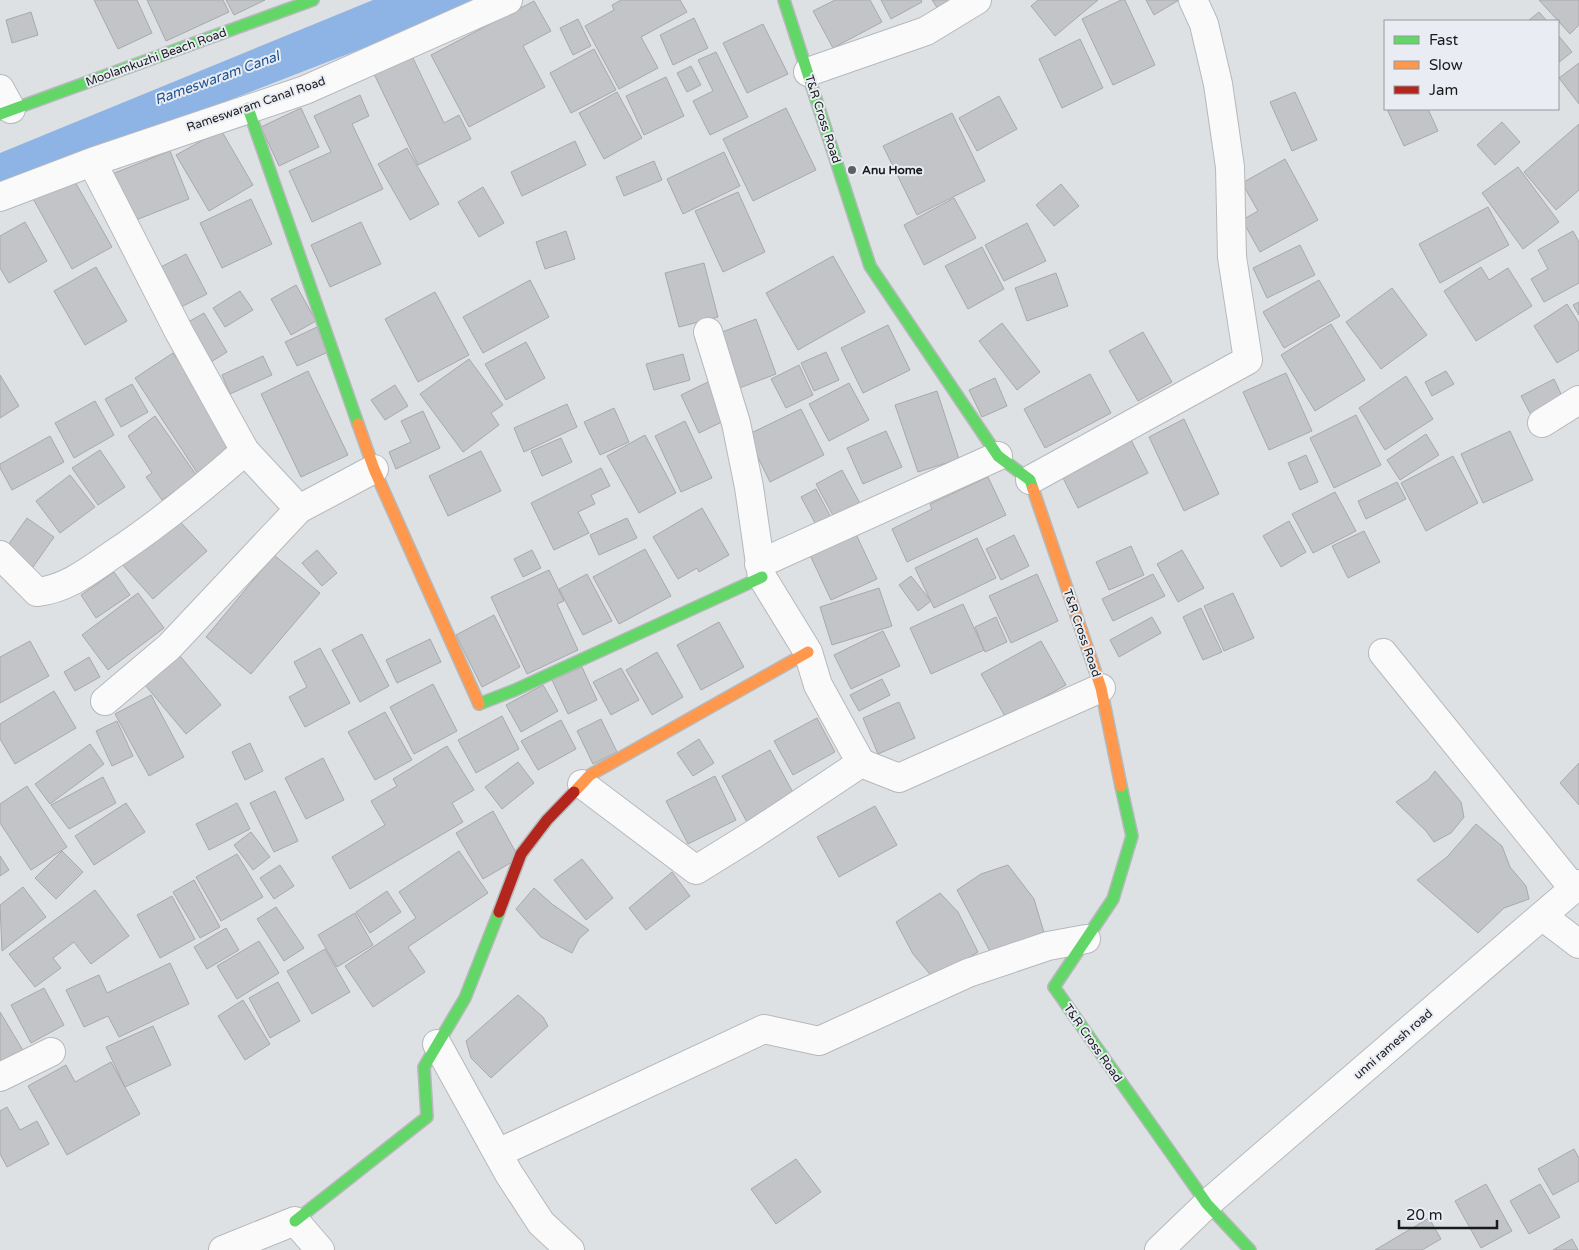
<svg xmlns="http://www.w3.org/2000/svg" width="1579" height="1250" font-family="'Varela Round',sans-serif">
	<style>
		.water { fill: #8db4e5 }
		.building { fill: #c2c4c7; stroke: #a7a9ab }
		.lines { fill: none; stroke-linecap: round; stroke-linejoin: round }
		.street-casing { stroke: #b6b9bb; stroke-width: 30 }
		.fast-casing { stroke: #b6b9bb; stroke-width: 14 }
		.slow-casing { stroke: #b6b9bb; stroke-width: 14 }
		.jam-casing { stroke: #b6b9bb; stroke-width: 14 }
		.street { stroke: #fafafb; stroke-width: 28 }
		.fast { stroke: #63d668; stroke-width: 11 }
		.slow { stroke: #ff974d; stroke-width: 11 }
		.jam { stroke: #b3261e; stroke-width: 11 }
		.poi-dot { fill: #5d6062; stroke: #e9edf3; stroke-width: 2 }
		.labels { text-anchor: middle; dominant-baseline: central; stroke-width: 4; stroke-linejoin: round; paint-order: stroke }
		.street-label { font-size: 12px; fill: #181a1c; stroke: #e9edf3 }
		.poi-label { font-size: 12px; font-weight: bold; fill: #181a1c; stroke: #e9edf3; text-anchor: start }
		.water-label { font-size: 14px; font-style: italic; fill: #1d5391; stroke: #e9edf3 }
	</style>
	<rect width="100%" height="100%" fill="#dee1e4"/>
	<path class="water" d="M373 0H481L446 16 0 189V153Z"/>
	<path class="building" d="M94 0H137L152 33 118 49Z
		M147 0H223L229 12 166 41Z
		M226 0H265L234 15Z
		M621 0H680L687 12 641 37 658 68 619 89 585 26 614 10 612 5Z
		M835 0H870L882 22 833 48 813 11Z
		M881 0H921L922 2 891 19Z
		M932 0H957L940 12Z
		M1038 0H1098L1055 36 1031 6Z
		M1121 0H1125L1155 65 1113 85 1082 19Z
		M1146 0H1179L1154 15Z
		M1539 0H1579V25L1570 34Z
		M534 1 551 31 523 46 545 87 469 127 431 55Z
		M31 12 38 35 12 43 6 20Z
		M1539 12 1547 21H1528Z
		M694 18 708 48 673 65 660 35Z
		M578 19 591 46 573 55 560 28Z
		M763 24 788 74 747 93 723 43Z
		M1558 35 1572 52 1558 63Z
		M1080 39 1103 88 1062 108 1039 59Z
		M594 49 616 90 571 113 550 73Z
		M716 52 748 117 710 135 693 101 713 91 698 60Z
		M412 56 444 123 459 115 471 139 418 165 374 74Z
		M1579 63V104L1559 78Z
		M691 66 701 85 687 92 677 73Z
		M666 77 684 116 644 135 626 96Z
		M617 92 642 138 604 159 579 113Z
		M1295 92 1317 140 1292 151 1270 102Z
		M360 95 369 116 352 124 383 189 312 222 289 171 331 152 314 116Z
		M999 96 1017 129 977 151 959 118Z
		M301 108 319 147 279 166 261 127Z
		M786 108 816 170 753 201 723 139Z
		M1387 109H1428L1438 131 1404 146Z
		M952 113 985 181 917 215 883 146Z
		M1502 122 1520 142 1495 165 1477 145Z
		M1579 124V190L1556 210 1524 172Z
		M221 130 253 185 209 211 176 155Z
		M575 141 586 165 522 196 511 172Z
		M407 148 439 204 410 220 378 164Z
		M170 151 189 199 131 222 112 174Z
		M724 152 740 186 683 214 667 179Z
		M1285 159 1318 220 1260 252 1242 220 1258 211 1242 183Z
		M654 161 662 180 624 196 616 177Z
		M1518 167 1559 222 1523 249 1482 193Z
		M70 173 112 247 72 269 31 195Z
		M1061 184 1079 206 1054 226 1036 205Z
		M483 187 504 223 479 237 458 202Z
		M738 192 765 252 723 272 695 211Z
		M954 198 976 238 924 265 904 225Z
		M251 199 272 244 222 268 200 223Z
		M1488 207 1509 245 1440 283 1419 244Z
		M25 222 47 261 9 283 0 268V236Z
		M361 222 381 264 330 287 311 245Z
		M1027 223 1046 261 1004 281 985 245Z
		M566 231 575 259 545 269 536 242Z
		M1573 231 1579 242V283L1544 302 1531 279 1548 269 1538 250Z
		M1300 245 1315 275 1267 298 1253 268Z
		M982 247 1004 289 968 309 945 266Z
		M186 254 207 294 179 308 159 268Z
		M833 256 865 312 798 350 766 293Z
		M704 263 718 317 679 327 665 273Z
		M96 267 127 321 85 345 54 291Z
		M1481 267 1489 280 1508 268 1532 306 1476 341 1444 291Z
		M1056 273 1068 306 1027 321 1015 288Z
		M530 280 549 317 483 353 463 317Z
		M1319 280 1340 316 1284 348 1263 312Z
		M296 285 316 321 291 335 271 299Z
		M1392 288 1427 335 1381 369 1346 322Z
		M240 291 253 310 225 327 213 308Z
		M435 292 469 355 418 382 385 319Z
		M1579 302V315L1573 305Z
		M1567 304 1579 323V350L1557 363 1534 326Z
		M204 313 227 352 206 365 183 325Z
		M756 319 776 374 737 389 717 334Z
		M1002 323 1040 372 1017 390 979 341Z
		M1331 324 1365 380 1315 411 1281 355Z
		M888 325 910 370 863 393 841 348Z
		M317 327 328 352 297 366 285 342Z
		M1143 332 1172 382 1138 401 1109 351Z
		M526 342 545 378 506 400 485 364Z
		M826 352 839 380 814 391 801 363Z
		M173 353 238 446 198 474 135 378Z
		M683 354 690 380 654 390 646 364Z
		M263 356 272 375 230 394 222 375Z
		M469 359 503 405 491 413 499 425 463 452 420 394Z
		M799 365 813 395 786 408 771 379Z
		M308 371 348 455 301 477 261 394Z
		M1446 371 1454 384 1432 396 1425 382Z
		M1286 373 1312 431 1269 450 1243 392Z
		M1090 374 1111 413 1045 448 1024 409Z
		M0 375 19 406 0 418Z
		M1406 376 1433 419 1385 450 1359 408Z
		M995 378 1007 406 982 417 969 390Z
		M1554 379 1563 398 1531 415 1521 396Z
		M710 381 728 419 699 433 681 395Z
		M849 383 869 420 829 441 809 404Z
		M132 384 148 412 121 427 105 399Z
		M395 385 408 406 385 420 371 400Z
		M937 391 959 459 918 472 895 405Z
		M95 401 114 435 74 458 55 423Z
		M567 404 577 427 524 452 514 428Z
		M614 408 629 442 600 455 584 422Z
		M801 409 824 455 770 482 747 435Z
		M423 411 440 448 396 469 389 452 411 442 401 421Z
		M1356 415 1381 465 1334 488 1310 438Z
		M155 416 197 476 162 500 146 477 152 473 128 436Z
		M1184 419 1219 494 1184 511 1149 437Z
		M685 421 712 478 681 492 655 436Z
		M886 431 902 467 863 484 847 448Z
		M1510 431 1533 480 1483 503 1461 454Z
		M1128 434 1148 473 1078 508 1058 468Z
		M1426 434 1439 455 1400 480 1387 460Z
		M645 435 676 493 639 513 607 456Z
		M50 436 64 462 12 490 0 468V464Z
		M561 438 572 462 542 476 531 451Z
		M100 450 125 487 98 505 72 468Z
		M481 451 501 491 448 516 429 476Z
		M1306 455 1318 482 1300 490 1288 463Z
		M1453 456 1478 503 1426 531 1401 483Z
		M601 468 610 486 591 495 595 504 578 512 589 533 554 550 531 503Z
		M842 470 863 509 837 523 816 484Z
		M70 475 95 507 60 533 36 501Z
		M988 477 1006 515 907 562 892 529 932 509 930 504Z
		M1397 482 1406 499 1366 519 1358 501Z
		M816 489 836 527 821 534 801 497Z
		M1335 492 1356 531 1313 553 1292 514Z
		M702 508 729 555 699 572 697 568 678 579 653 537Z
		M174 515 207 551 153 599 120 562Z
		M27 518 54 537 33 567 6 548Z
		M627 518 637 538 599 555 590 535Z
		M1289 521 1306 552 1281 567 1263 536Z
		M1364 531 1380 562 1348 578 1332 546Z
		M855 532 877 579 831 600 809 553Z
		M1014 535 1029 566 1001 580 986 549Z
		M977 538 996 578 934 608 915 568Z
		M1131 546 1144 575 1109 590 1096 562Z
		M645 549 671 596 619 624 593 577Z
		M317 550 337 573 322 586 302 563Z
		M532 550 541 568 523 577 514 559Z
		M1182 550 1204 588 1178 602 1157 564Z
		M274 555 320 593 251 674 206 637Z
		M549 570 564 601 557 604 578 650 527 674 491 597Z
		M114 572 130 595 96 618 81 595Z
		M587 574 612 621 583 635 559 589Z
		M1037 574 1058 621 1011 643 989 596Z
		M1153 574 1165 596 1113 621 1102 599Z
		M911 576 931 601 918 611 899 585Z
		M879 588 892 626 832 645 820 607Z
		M138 593 164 628 108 670 82 635Z
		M1233 593 1254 638 1224 651 1204 606Z
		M963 604 984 650 931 674 910 628Z
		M1201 608 1222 652 1203 660 1183 617Z
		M494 615 520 667 482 687 456 635Z
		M996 617 1007 642 985 652 975 627Z
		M1152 617 1161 633 1119 657 1110 640Z
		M719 622 744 667 701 690 677 645Z
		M883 631 900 666 851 689 834 655Z
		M362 634 389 686 360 702 332 650Z
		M430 639 441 662 397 683 386 660Z
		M30 641 49 676 0 703V657Z
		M1041 641 1066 685 1006 718 981 674Z
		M320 648 350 703 305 727 289 697 307 687 294 662Z
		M175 650 221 705 186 734 140 679Z
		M657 652 683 697 652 715 626 670Z
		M89 657 100 677 75 691 64 672Z
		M582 667 597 700 568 714 552 680Z
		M621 668 639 700 611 715 593 682Z
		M882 679 890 695 859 711 850 695Z
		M433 684 457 731 414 754 390 707Z
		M543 685 558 711 521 732 506 705Z
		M54 691 76 728 15 764 0 739V724Z
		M151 695 184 757 149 776 115 714Z
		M899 702 915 738 878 754 863 718Z
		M385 712 412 760 375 780 348 732Z
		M502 716 519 749 476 773 458 740Z
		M817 718 835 752 793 775 774 741Z
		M601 719 617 752 593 764 577 731Z
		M561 720 576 749 538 770 521 741Z
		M117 721 133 756 112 766 96 731Z
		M699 739 714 763 693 776 677 753Z
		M250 743 263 771 245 780 232 752Z
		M90 744 104 764 50 804 35 784Z
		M447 746 474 790 452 803 463 822 350 889 332 857 385 825 371 801 397 786 393 779Z
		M770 750 796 798 748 824 722 776Z
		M323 758 344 800 306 819 285 778Z
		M518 762 534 783 502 809 485 787Z
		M1579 763V805L1560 783Z
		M1435 771 1461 802 1464 817 1451 833 1434 842 1426 831 1396 802 1428 780Z
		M715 776 736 820 688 844 666 801Z
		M103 777 116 803 69 829 51 805Z
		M27 786 67 847 31 870 0 823V804Z
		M275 791 298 841 274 852 250 803Z
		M126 803 145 832 94 865 75 836Z
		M237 803 250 829 209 850 196 824Z
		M875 806 897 845 839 877 817 837Z
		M493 811 519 858 483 879 456 833Z
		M1476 824 1502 846 1510 867 1526 886 1529 899 1504 908 1478 933 1417 880 1447 857Z
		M251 832 270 857 253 870 234 845Z
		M62 851 83 872 56 899 35 878Z
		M459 851 488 893 408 947 425 972 373 1007 345 966 416 918 399 892Z
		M237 854 263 897 221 921 196 877Z
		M0 856 9 870 0 876Z
		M582 859 613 898 586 920 554 880Z
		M280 865 294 886 274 899 260 878Z
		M1008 865 1034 899 1045 936 993 957 957 890 981 874Z
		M672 872 690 896 646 930 629 908Z
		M194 880 220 927 200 938 173 892Z
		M23 887 46 917 2 951 0 905Z
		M534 888 552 904 589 930 579 939 572 953 541 937 516 909Z
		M95 890 129 936 91 964 74 942 53 958 61 968 35 987 9 954Z
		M387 891 401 912 370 933 356 912Z
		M940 893 958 912 978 952 934 979 913 954 896 922Z
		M172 896 195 939 160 958 137 915Z
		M276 907 304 948 284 961 257 919Z
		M355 913 373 945 337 967 318 935Z
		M226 928 239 950 207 969 194 947Z
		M259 941 279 973 237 999 217 966Z
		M325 949 350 992 312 1014 287 971Z
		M170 963 189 1004 119 1037 108 1016 84 1027 66 990 99 975 107 993Z
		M278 982 300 1021 270 1038 249 998Z
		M44 988 64 1025 31 1043 11 1005Z
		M518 995 543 1017 548 1026 491 1078 471 1058 466 1041Z
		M243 1000 270 1044 245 1060 218 1016Z
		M0 1012 24 1052 0 1065Z
		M153 1026 171 1065 125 1087 106 1047Z
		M111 1062 140 1114 67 1155 28 1086 66 1065 75 1082Z
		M7 1107 20 1130 37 1121 49 1144 7 1167 0 1154V1111Z
		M1574 1149 1579 1158V1181L1553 1195 1538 1169Z
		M796 1159 821 1192 776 1224 751 1189Z
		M1486 1184 1512 1231 1481 1248 1455 1201Z
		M1540 1184 1560 1217 1529 1234 1510 1201Z
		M1429 1218 1441 1239 1422 1250H1375Z
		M1572 1239 1578 1250H1553Z"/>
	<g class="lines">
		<defs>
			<path id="street" d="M808 72 926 31 977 0
				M0 89 11 109
				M92 162 179 332 245 451 299 509
				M0 197 92 162 305 90 508 0
				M708 332 736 423 749 487 762 577 808 652 818 685 861 763 899 778 1101 688
				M1542 423 1579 400
				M1030 480 1248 360 1232 257 1230 167 1218 84 1204 24 1193 0
				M0 555 37 592C66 589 89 571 112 555 159 524 203 488 245 451
				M759 564 998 456
				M1383 653 1574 889
				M105 701 169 647 299 509 374 469
				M582 784 696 870 754 834 861 763
				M1542 916 1579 944
				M437 1044 509 1174 541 1223 570 1250
				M0 1077 51 1052
				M498 1153 764 1029 819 1041 968 973 1048 946 1086 939
				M223 1250 295 1221 320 1250
				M1159 1250 1207 1204 1579 884"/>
			<path id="fast" d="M784 0 870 266 998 456 1030 480 1033 489
				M248 108 358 424
				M0 114 313 0
				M479 704 515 690 762 577
				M1121 786 1132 836 1113 899 1054 987 1207 1204 1250 1250
				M295 1221 427 1117 424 1067 465 998 499 912"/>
			<path id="slow" d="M358 424 374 469 479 704
				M1033 489 1101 688 1121 786
				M574 792 590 775 808 652"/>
			<path id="jam" d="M499 912 521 854 547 820 574 792"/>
		</defs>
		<use href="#street" class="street-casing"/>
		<use href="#fast" class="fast-casing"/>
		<use href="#slow" class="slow-casing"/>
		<use href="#jam" class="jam-casing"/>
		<use href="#street" class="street"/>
		<use href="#fast" class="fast"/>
		<use href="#slow" class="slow"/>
		<use href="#jam" class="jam"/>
	</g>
	<circle class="poi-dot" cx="852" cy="170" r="5"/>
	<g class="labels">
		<g class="street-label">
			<text transform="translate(156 57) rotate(-20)">Moolamkuzhi Beach Road</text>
			<text transform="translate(256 104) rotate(-19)">Rameswaram Canal Road</text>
			<text transform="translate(823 119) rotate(72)">T&amp;R Cross Road</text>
			<text transform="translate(1082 633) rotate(71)">T&amp;R Cross Road</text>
			<text transform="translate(1093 1043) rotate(55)">T&amp;R Cross Road</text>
			<text transform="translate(1393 1044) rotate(-41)">unni ramesh road</text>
		</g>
		<g class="poi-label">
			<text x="862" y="170">Anu Home</text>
		</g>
		<g class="water-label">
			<text transform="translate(217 78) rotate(-20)">Rameswaram Canal</text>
		</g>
	</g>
	<rect x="1384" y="20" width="175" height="90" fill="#e9edf3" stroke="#95999d"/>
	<rect x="1394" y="36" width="25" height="8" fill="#63d668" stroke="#95999d"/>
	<text x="1429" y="45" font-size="15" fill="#181a1c">Fast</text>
	<rect x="1394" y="61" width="25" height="8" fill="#ff974d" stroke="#95999d"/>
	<text x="1429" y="70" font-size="15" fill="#181a1c">Slow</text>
	<rect x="1394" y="86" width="25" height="8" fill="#b3261e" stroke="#95999d"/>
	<text x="1429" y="95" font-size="15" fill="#181a1c">Jam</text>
	<path d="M1399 1220v8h98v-8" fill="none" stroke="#181a1c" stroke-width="2.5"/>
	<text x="1406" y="1220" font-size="15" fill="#181a1c" stroke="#e9edf3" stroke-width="4" paint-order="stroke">20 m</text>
</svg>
